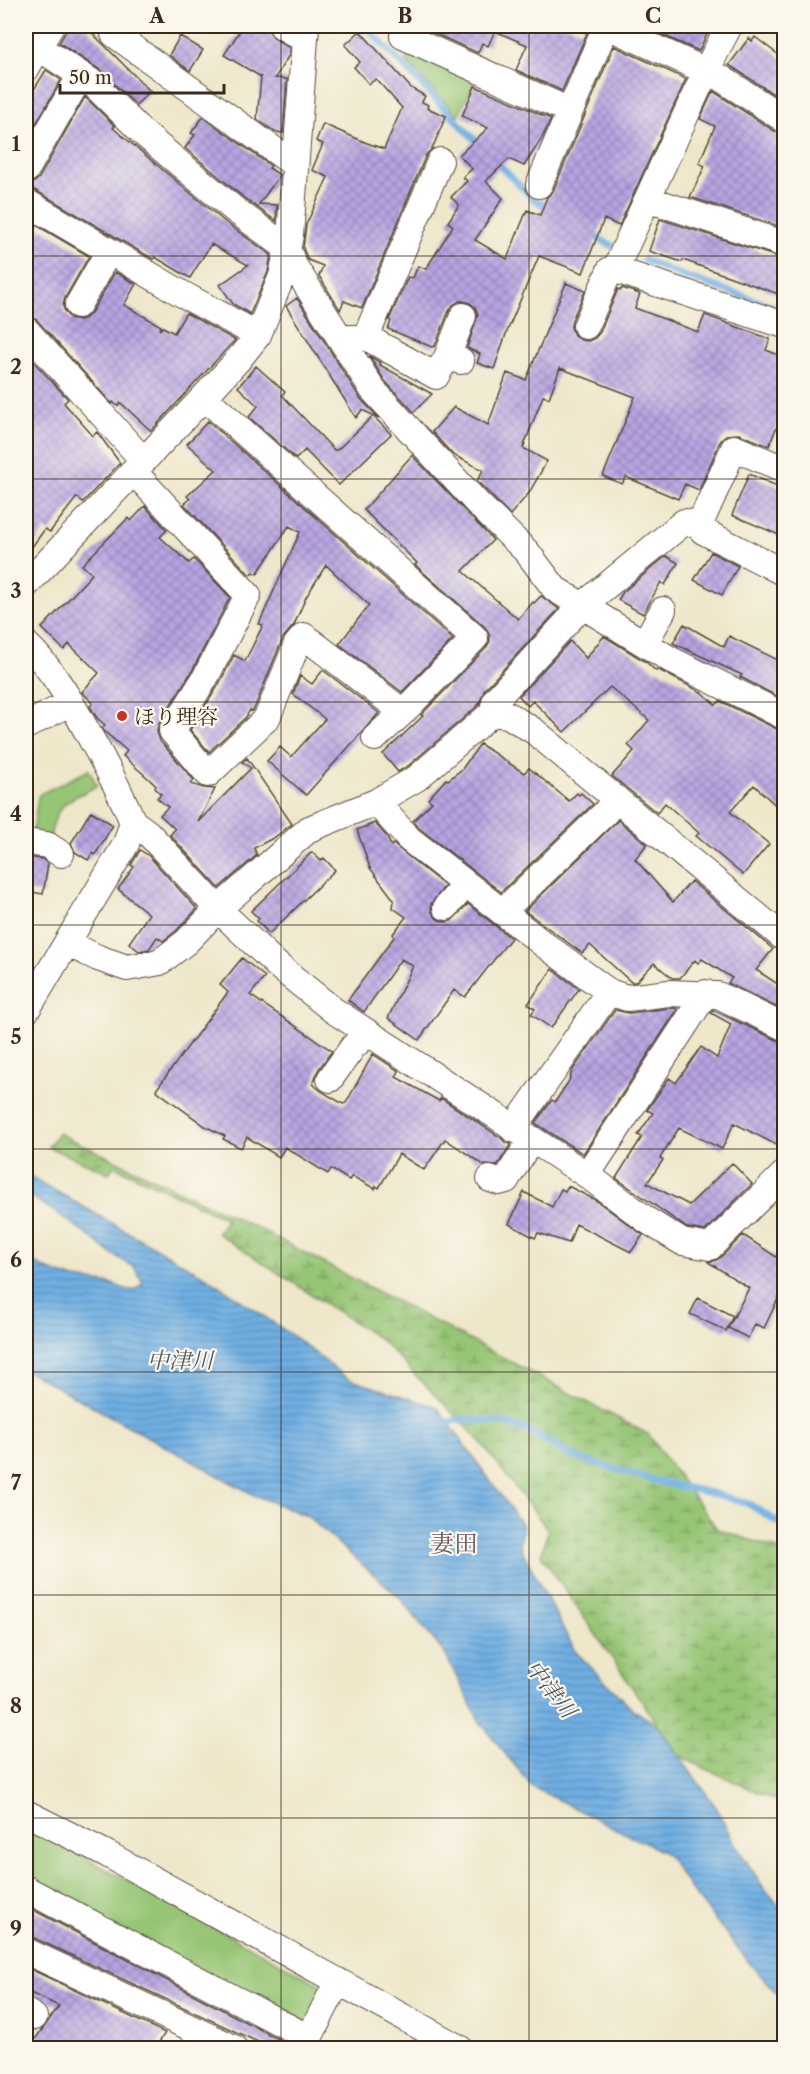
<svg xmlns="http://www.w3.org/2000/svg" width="810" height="2074" font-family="'Libre Caslon Text','Noto Serif JP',serif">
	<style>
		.wetland { fill: url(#wetland-marsh); stroke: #68784a; stroke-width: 1.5 }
		.green { fill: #96c575; stroke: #68784a; stroke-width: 1.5 }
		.water { fill: url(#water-rules); stroke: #566c80; stroke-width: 1.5 }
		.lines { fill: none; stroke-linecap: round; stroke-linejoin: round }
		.stream { stroke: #70afe3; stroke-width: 7 }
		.building { fill: url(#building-cross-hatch) }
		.minor-casing { stroke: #564638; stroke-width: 28 }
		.minor { stroke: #fff; stroke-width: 26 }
		.grid { fill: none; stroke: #3b2a1e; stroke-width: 1.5; stroke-opacity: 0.55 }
		.poi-dot { fill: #c8321e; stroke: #fbf7ec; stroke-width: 2 }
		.labels { text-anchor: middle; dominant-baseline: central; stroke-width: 4.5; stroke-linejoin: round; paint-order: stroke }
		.poi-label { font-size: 21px; fill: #3b2a1e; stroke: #fbf7ec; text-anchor: start }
		.water-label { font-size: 22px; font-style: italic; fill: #4e5963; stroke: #fbf7ec }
		.quarter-label { font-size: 24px; fill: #665563; stroke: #fbf7ec }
		.neatline { fill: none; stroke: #3b2a1e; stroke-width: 2 }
		.grid-label { font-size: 20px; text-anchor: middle; font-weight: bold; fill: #3b2a1e }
	</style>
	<defs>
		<pattern id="wetland-marsh" width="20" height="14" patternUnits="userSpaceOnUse" patternTransform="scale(1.5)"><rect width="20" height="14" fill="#96c575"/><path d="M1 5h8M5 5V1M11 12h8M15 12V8" fill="none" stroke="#7ca05f"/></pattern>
		<pattern id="water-rules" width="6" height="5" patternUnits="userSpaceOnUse" patternTransform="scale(1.5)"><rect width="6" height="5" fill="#70afe3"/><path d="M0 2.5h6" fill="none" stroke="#5d8fb7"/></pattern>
		<pattern id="building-cross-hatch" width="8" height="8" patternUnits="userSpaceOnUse" patternTransform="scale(1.5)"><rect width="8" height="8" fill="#b7a4e2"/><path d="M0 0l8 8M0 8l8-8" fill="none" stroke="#9686b7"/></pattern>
	</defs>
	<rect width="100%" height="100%" fill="#fbf7ec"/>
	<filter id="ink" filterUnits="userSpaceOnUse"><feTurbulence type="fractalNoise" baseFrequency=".0167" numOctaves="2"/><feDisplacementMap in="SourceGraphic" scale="12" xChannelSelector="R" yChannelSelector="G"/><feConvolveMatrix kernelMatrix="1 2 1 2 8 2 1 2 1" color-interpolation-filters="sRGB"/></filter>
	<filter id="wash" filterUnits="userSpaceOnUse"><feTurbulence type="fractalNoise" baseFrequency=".008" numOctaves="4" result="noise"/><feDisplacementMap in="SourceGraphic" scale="24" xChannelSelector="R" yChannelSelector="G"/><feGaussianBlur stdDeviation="1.35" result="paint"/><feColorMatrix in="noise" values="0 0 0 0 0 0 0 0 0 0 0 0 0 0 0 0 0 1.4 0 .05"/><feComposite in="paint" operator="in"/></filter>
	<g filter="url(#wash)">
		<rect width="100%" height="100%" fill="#eee7ca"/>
		<path class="wetland" d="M58 1133 255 1227 648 1434 717 1529 784 1551V1804L680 1757 541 1555 548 1530 480 1441 381 1340 217 1233 227 1219 114 1166 109 1173 48 1147Z"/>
		<path class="green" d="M410 55 475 82 458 116 405 60Z
			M89 770 97 786C67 801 55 803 50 839L32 837 38 797 40 794Z
			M26 1826 323 1986 311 2024 26 1884Z"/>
		<path class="water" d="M26 1174 208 1278 293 1336 348 1379 437 1407 523 1526 520 1546 575 1651 632 1709 656 1724 716 1807 732 1839 761 1884 784 1912V2001L752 1966 689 1887 667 1854 532 1787 480 1722 445 1654 399 1597 307 1516 254 1495 26 1370V1231L34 1255 32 1262 46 1269 75 1279 113 1284 127 1290H135L143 1283 134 1267 112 1254 73 1224 26 1193Z"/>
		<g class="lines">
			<path class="stream" d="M365 26 481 146
				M495 161 531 197 549 209
				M589 234 611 245
				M644 260 681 275 784 310
				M440 1424 464 1419 499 1422 525 1429 577 1458 660 1482 716 1494 749 1504 784 1526"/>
		</g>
		<g id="blocks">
			<path class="building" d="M69 26H85L150 91 136 105 100 70 59 43Z
				M243 26H266L274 38 289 48V55L275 78 287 79 283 133 275 132 257 119 261 77 224 55Z
				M423 26H569L587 33 562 91 516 70 527 45 495 31 488 46 482 43 478 53 422 28Z
				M642 26H711L699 51Z
				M360 31 411 88 425 96 422 102 428 105 427 108 446 116 432 149 426 155 362 308 344 301 340 310 319 276 323 266 308 260 303 248 306 225 328 177 312 170 323 144 316 141 323 124 367 143 384 149 402 108 376 79 369 84 354 67 360 62 345 45Z
				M180 36 203 50 190 71 169 55Z
				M755 37 784 59V101L729 65 749 38 752 41Z
				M614 46 686 79 619 226 604 219 583 273 539 256 506 334 494 369 477 363 480 354 467 348 478 314 475 307 468 302 460 301 453 305 449 311 435 346 432 347 388 329 391 321 389 320 408 277 413 278 418 266 426 269 453 226 448 222 459 205 451 197 467 181 463 177 472 169 459 155 488 128 462 116 475 86 551 119 542 138 524 166 509 159 486 181 503 198 475 240 507 259 527 210 540 215 547 197 553 191Z
				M46 70 61 80 26 141V100L31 87 35 88Z
				M713 91 776 132 784 134V228L690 197 705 166 699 163 715 126 700 119Z
				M85 97 115 126 113 128 225 222 271 255 268 272 250 314 233 304 220 285 248 265 211 244 190 278 155 257 153 259 26 185 33 183 39 178Z
				M203 117 271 166 269 168 280 175 259 204 277 205 276 221 244 198 185 148 195 135 191 133Z
				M26 219 89 256 65 298 63 306 65 312 70 318 79 320 85 318 91 313 115 272 136 284 124 305 161 326 159 330 163 327 174 333 186 313 235 340 151 431 121 403 117 406 113 402 112 404 37 320 31 316 26 315Z
				M660 219 784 259V296L683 260 682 262 649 251Z
				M566 283 585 291 572 320 571 327 574 335 581 340 588 341 595 338 600 332 618 289 621 290 622 288 640 294 635 308 698 332 705 315 770 339 766 350 784 357V409L769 446 739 434 726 435 720 442 699 490 685 484 678 499 626 477 622 484 603 476 635 397 560 368 549 398 543 396 523 448 547 461 529 493 510 515 477 481 483 470 453 455 432 432 454 407 488 425 507 373 526 380Z
				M297 298 360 398 379 418 362 410 356 418 286 306Z
				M369 356 381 363 380 365 432 394 414 412 385 381Z
				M32 360 68 399 64 403 93 436 97 432 120 463 83 502 77 497 50 532 45 529 26 555V366Z
				M256 366 285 392 282 395 334 450H337L373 416 391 434 339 485 305 450 296 459 249 417 258 406 238 387Z
				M208 421 453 639 402 692 339 644 369 605 326 565 306 597 294 625 283 638 254 709 252 711 250 710 246 717 209 752 190 730 218 686 234 655 245 661 263 625 259 624 300 532 289 526 257 574 253 572 250 575 184 504 190 499 187 496 216 470 187 444Z
				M412 455 493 540 463 571 518 619 533 602 534 603 541 596 559 609 485 689 479 704 475 708 408 766 398 772 383 754 423 716 421 715 486 648 490 641 489 633 485 627 415 565 417 563 364 510Z
				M749 474 784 489V537L732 515Z
				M145 506 167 530 160 537 189 563 194 559 230 597 192 671 159 723 157 731 160 741 194 780 191 784 204 788 215 789 198 822 251 768 242 762 247 758 292 824 275 837 254 848 257 855 219 888 170 835 175 829 160 815 168 807 157 798 161 794 155 788 156 786 149 779 123 756 127 751 104 731 102 728 105 725 97 718 90 706 93 703 82 692 99 673 69 644 64 650 42 628 92 574 82 565 128 518 131 521Z
				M711 552 738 566 722 595 694 580Z
				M666 556 678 563 665 585 661 582 643 614 618 600 623 592Z
				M684 624 724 647 729 636 784 663V700L740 677 742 675 673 643Z
				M604 636 646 662 656 671 657 669 701 692 716 705 720 701 777 729 784 731V813L754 785 730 812 769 844 743 875 696 836 699 833 665 803 657 813 612 776 634 751 628 745 649 720 610 687 564 732 533 701 528 706 519 696 570 641 586 658Z
				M323 670 379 713 306 795 267 761 280 747 291 757 325 719 293 694 300 676 312 684Z
				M480 744 524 773 529 768 569 801 577 793 579 795 581 793 593 804 501 892 419 828 413 821 432 802 428 799 446 779 448 780 462 769Z
				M91 811 113 825 95 855 93 853 88 860 75 852 71 843Z
				M618 820 647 844 635 859 673 902 691 881 773 949 756 970 784 988V1011L728 983 732 978 702 959 698 963 695 960 680 978H672L654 963 636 982H631L590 945 582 953 525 911Z
				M375 823 387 837 391 846 393 844 445 886 431 904 432 912 437 919 444 922 451 921 468 904 511 938 465 997 454 990 419 1040 388 1018 413 966 401 959 364 1012 348 1000 394 937 393 934 406 917 393 908 394 900 370 868 357 830Z
				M140 850 149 856 197 909 176 931 163 941 157 937 149 949 139 951 129 943 149 914 118 889 134 867 131 865Z
				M312 852 321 861 324 858 335 870 269 934 257 921 259 919 251 911Z
				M26 857 42 859 48 864 43 894 26 891Z
				M242 958 265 977 250 995 332 1051 318 1070 313 1084 321 1091 343 1104 346 1103 373 1054 399 1071 396 1077 439 1101 441 1098 500 1137 505 1142 511 1144 497 1166 484 1165 445 1139 424 1170 399 1154 379 1188 376 1186 375 1189 352 1176 349 1180 331 1169 328 1174 285 1147 279 1157 247 1137 241 1148 223 1139 225 1136 205 1126 156 1090 228 992 220 985Z
				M552 969 579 989 551 1028 531 1014 535 1009 528 1004Z
				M670 1008H676L677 1010 583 1154 535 1123 552 1100 555 1102 569 1081 572 1071 615 1010 629 1013Z
				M713 1010 777 1040 784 1042V1149L734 1123 722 1149 679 1128 660 1158 663 1160 647 1183 689 1205 732 1163 752 1184 705 1231 687 1228 616 1178 642 1137 638 1135 653 1113 647 1110 669 1078 676 1083 701 1047 717 1058 731 1024 711 1013Z
				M568 1186 597 1201 643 1235 631 1252 576 1224 569 1243 538 1233 535 1238 509 1224 524 1192 552 1207 561 1189 565 1191Z
				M743 1235 784 1262V1301L779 1297 764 1328 755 1324 748 1338 728 1328 749 1288 708 1262 714 1261 720 1258Z
				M698 1298 733 1316 726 1331 690 1314Z
				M26 1906 297 2049H273L32 1937 26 1936Z
				M26 1967 165 2033 156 2047 150 2043 146 2049H28L59 2006 26 1991Z"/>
		</g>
	</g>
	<g filter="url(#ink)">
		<use href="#blocks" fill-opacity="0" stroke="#564638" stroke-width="1.5"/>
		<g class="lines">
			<defs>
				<path id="minor" d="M282 26 305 40
					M408 26 403 36 570 111
					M607 26 706 71 716 75 784 119
					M729 26 706 71 619 261 622 272 784 325
					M114 34 295 165
					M38 47 90 81 143 133 235 210 287 248 293 264 373 390 478 504 527 552 555 589 673 661 784 716
					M26 69 51 26
					M26 170 81 75
					M539 185 606 26
					M648 199 784 244
					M26 202 184 295 258 335
					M78 305 109 251
					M586 326 610 270 620 266
					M26 330 143 460
					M366 337 436 376 447 357 461 361
					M341 339 366 337 440 161
					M447 357 463 316
					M784 469 734 448 700 524 703 531 784 573
					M133 471 248 595 205 678 172 731 208 774 267 718 297 644 304 636 403 712 475 638 204 397
					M26 585 204 397 238 360 258 335 282 276 290 236 306 26
					M645 643 663 610
					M26 644C53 669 71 702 89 735 105 763 120 792 133 822L126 844 26 1011
					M492 713 496 699 582 606 684 522 700 524
					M26 726 71 702
					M375 738 403 712
					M376 802 409 839 542 943 609 992
					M133 822 148 833 218 909 277 965 333 1010 587 1175 648 1221 682 1242 710 1247 784 1174
					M26 842 47 845 61 854
					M446 907 466 884
					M502 912 605 813 615 799
					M67 943 98 958 127 968 160 962 186 942 218 909 309 829 376 802 417 778 492 713 508 715 534 731 784 938
					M330 1079 353 1047 368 1033
					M513 1129 609 992 627 998 669 993 718 995 784 1027
					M587 1175 706 993
					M490 1179 499 1182 506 1180 531 1140
					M26 1813 107 1854 459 2048
					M26 1889 309 2038 338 1981
					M26 1951 234 2048
					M26 2012 34 2017"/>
			</defs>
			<use href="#minor" class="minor-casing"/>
			<use href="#minor" class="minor"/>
		</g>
	</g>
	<path class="grid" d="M281 26V2048M529 26V2048M26 256H784M26 479H784M26 702H784M26 925H784M26 1149H784M26 1372H784M26 1595H784M26 1818H784"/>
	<circle class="poi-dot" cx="122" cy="716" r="6"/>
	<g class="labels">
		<g class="poi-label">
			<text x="134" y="716">ほり理容</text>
		</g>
		<g class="water-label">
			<text x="180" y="1360">中津川</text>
			<text transform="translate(551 1689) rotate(52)">中津川</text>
		</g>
		<g class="quarter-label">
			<text x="454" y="1543">妻田</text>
		</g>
	</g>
	<rect width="810" height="2074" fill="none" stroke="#fbf7ec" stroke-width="66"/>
	<path d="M60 84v9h164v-9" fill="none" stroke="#3b2a1e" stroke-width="3"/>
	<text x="69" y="84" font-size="18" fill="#3b2a1e" stroke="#fbf7ec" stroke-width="4.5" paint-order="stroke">50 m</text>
	<rect x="33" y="33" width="744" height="2008" class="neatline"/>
	<g class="grid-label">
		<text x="157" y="23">A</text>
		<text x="405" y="23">B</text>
		<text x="653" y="23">C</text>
		<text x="16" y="151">1</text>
		<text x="16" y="374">2</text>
		<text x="16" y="598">3</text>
		<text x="16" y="821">4</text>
		<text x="16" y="1044">5</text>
		<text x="16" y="1267">6</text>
		<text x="16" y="1490">7</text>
		<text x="16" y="1713">8</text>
		<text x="16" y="1936">9</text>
	</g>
</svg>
